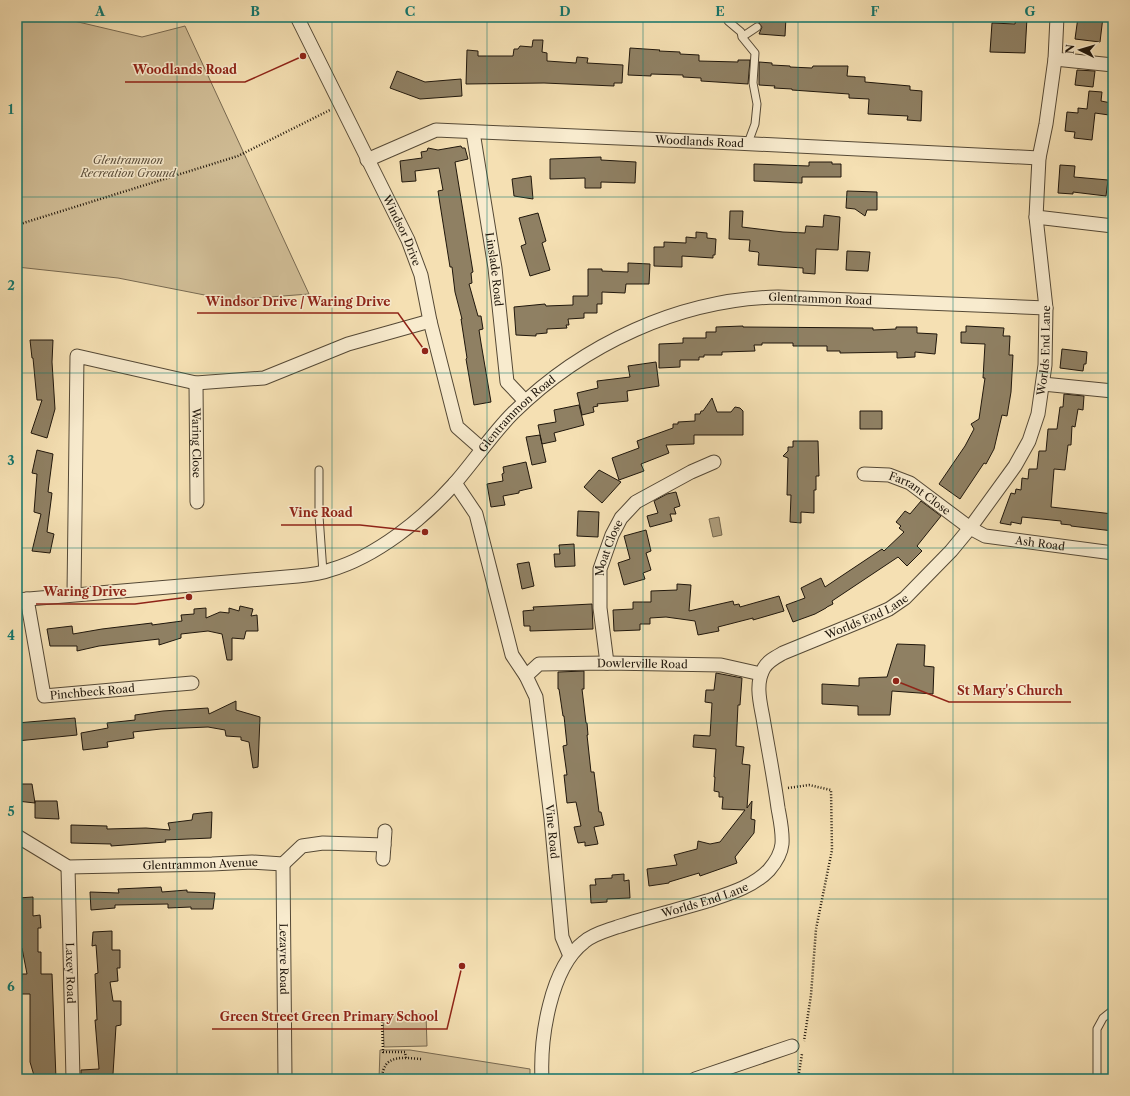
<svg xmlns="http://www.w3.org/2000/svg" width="1130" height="1096" font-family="'Libre Caslon Text',serif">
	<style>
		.green { fill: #d1be97; stroke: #786a52 }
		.water { fill: #ad9c7a; stroke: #75674e }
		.building { fill: #8f8063; stroke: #20170c }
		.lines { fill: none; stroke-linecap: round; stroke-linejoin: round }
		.service-casing { stroke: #554936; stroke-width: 9 }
		.minor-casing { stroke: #554936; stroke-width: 15 }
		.path { stroke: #20170c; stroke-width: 2.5; stroke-dasharray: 1 2; stroke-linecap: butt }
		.service { stroke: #f8ebce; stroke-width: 7 }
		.minor { stroke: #f8ebce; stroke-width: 13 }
		.grid { fill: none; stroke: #0f766e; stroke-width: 1; stroke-opacity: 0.55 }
		.labels { text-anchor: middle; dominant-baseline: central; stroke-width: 3; stroke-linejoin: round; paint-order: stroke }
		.street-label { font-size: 11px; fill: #20170c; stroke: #f8ebce }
		.park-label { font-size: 11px; font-style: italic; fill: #5e513d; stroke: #f8ebce }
		.leader { fill: none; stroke: #8f2418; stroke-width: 1.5 }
		.callout-dot { fill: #8f2418; stroke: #f8ebce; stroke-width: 1.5 }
		.callout-label { font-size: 12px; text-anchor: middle; font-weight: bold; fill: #8f2418; stroke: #f8ebce; stroke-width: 3; stroke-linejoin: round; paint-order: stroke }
		.neatline { fill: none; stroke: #0f766e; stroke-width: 1.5 }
		.grid-label { font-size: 13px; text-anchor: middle; font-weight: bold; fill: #0f766e }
	</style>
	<rect width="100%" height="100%" fill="#f5e0b3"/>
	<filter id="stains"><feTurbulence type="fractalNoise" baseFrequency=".005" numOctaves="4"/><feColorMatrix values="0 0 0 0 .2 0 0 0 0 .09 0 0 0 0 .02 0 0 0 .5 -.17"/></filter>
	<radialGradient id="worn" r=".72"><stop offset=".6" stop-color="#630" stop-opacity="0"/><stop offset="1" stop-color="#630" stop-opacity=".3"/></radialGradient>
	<path class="green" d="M17 17H57L142 37 185 26 309 294 230 300 118 278 17 267Z
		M383 1014H426L427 1046 384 1047Z
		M380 1050H410L530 1069V1079H379Z"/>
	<path class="water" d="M719 517 722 535 713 537 709 519Z"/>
	<path class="building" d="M760 17H786L785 36 759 34 762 27 759 23Z
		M1078 17H1103L1100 42 1075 39Z
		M1016 18H1027L1025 53 990 52 992 23 1015 24Z
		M533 40H543L542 52 547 53V61L576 63 577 57 588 58 587 63 623 65 622 83H614V86L544 83 466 84 467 50 478 51V56H513L514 49H518L520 46 532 47Z
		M630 48 660 50 659 51 680 52V54L699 55V61L738 62V60H750L748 84 701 81V78L683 77V75L651 74V76L628 75Z
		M759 62 772 63V65L790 66V67L812 68 813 66H848L847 76 865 77V82L910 86V90L922 91 921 121 907 120 908 116 868 114 869 99 849 98V94L792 90V89L774 88 775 86 759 85Z
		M1077 70 1095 71 1093 87 1075 85Z
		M397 71 425 82 461 79 462 96 420 99 390 88Z
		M1089 91 1102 92 1101 101 1111 103 1109 115 1095 113 1092 140 1074 138 1075 132 1065 131 1067 112 1078 113V108L1087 109Z
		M461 146 462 148H465L468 159 455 162 473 272 471 273 472 283 469 284 478 316H481L483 329 479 330 481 343 491 402 474 405 466 359 467 358 461 319H462L455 292 452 267H450L440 204 438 191 443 190 439 168 415 171 416 181 402 182 400 161 422 158 421 152 427 151 428 148 438 150Z
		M601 157V160L636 162 635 183 601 182V188H585V178L550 179V159Z
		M809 162H832V164H841V177H802V183L754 181V164L809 166Z
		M1060 165 1075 166 1074 177 1108 180 1106 196 1073 192V194L1058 193Z
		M531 176 533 199 514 196 512 179Z
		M847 191 877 192V210H867L865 216 855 209 846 208Z
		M730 211H743L742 227 783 232 805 233 806 226 823 227 824 215 840 217 838 250 816 249 815 274 803 273V268L758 265 759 253 758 252 749 251 750 240 729 239Z
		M538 213 546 241 542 243 550 270 530 276 521 246 526 244 519 218Z
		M696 232 707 233V238L716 239 715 255H713V258L682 256V267L654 266V247H664V242L686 243V237L696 238Z
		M847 251 870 252 868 271 846 270Z
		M628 263 650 264 649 284H626L625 293 602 292V304H597V313H584V318L568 319 569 325H566L567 328 547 329V333L536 334V336L516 335 514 307 545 304 546 306 573 305V296H588V269H602V271L628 272Z
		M743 326V327L873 328V330L896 329V327H917V333L937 334 935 354 915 352V357L897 358V352L840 353V351H827V346H793V343H762V345H754L755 351 722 352V355H704V357H699V360H680V367L659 368V344L683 343V338H706V332H716V327Z
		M966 326 1004 328 1003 336H1010L1009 355H1013L1011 392 1007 416 1002 415 994 449 986 464 984 463 960 499 939 484 965 446 974 429 971 424 979 419 985 378H983L985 344 961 343V332H966Z
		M30 340H53L52 362 55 409 47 438 31 433 42 400H37L33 358H32Z
		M1062 349 1087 352 1086 364H1084L1083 371 1060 368Z
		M656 362 659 386 627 391 628 401 597 404 598 406 593 407 594 412 582 415 577 393 598 388 597 381 630 377 628 366Z
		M1064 394 1084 396 1083 410 1078 409 1075 427 1072 426 1071 445H1068L1065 470 1054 469 1051 507 1113 514V531L1071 526V525L1061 524V521L1022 517 1021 524 1011 522V525L1000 523 1011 493 1015 494 1016 489 1021 490 1022 478 1028 479 1029 469H1037L1039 451H1046L1048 429H1057L1060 407H1063Z
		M712 398 717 412H731L735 407 740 408 743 411V435H694V444L666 445 669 453 641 464 644 471 619 480 612 458 639 448 637 441 673 428V424H678V422L695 421V414H700L701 411H703Z
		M579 405 584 425 554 433 556 441 542 444 538 425 556 422 554 410Z
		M860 411H882V429H860Z
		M540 435 546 462 532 465 526 437Z
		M793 441H818L819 476H816V490H814V513L801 512V523L790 522 791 495H787L788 458 783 456 788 451V447H793Z
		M37 450 53 454 48 492 52 493 47 532 54 534 50 553 32 551 41 514 34 512 37 474 32 473Z
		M526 462 532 488 519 491V493L503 496 505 505 491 507 487 484 503 481 502 474 504 473 503 467Z
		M599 470 621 482 602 503 584 487Z
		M676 492 680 506 674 508 676 514H670L672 521 650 527 647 516 658 513 654 501 667 494Z
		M921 501 941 516 917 546 922 551 907 566 898 557 832 601 833 604 827 607 826 608 815 614 793 622 786 605 805 598 801 588 821 578 825 587 882 549 884 551 904 532 899 528 901 526 896 522 905 511 910 514Z
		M578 511 599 512 598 537 577 536Z
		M646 530 651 551 646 553 651 570 643 573 645 579 624 585 618 563 630 559 624 536Z
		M574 544 575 566 555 567 554 554H560L559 545Z
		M529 562 534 586 522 589 517 564Z
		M677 584 691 585 689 611 733 601 734 605 739 604 740 607 779 596 784 611 753 620V618L718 627 719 631 698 635 695 621 666 617 650 618V624H640V630L614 631 613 610 633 609V602H651V591L677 590Z
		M592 604 593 629 530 631V626H524L523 611 534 610 533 607Z
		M240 606 253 609 251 616 257 615 258 631H246L244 639 232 638V660H227L222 634 208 631 181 634V638L159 645V639L99 646 77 651V646H50L47 629 72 626 73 634 102 629 152 623V625L182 621 181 615 194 614V609L206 608V618L220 612 229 613V608L239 611Z
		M897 644 925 645 924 666 934 667 933 694 892 691 890 715H858V706L822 704V684L859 686V678L887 677Z
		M584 671V689H582L586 723H587L588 735H587L591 772H594L599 812H601L604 825 594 827 598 844 585 846V842L578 843 574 827 581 826 576 802 567 803 564 775H567L563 746 567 745 564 716H563L559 689H558V672Z
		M716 673 742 678 740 705H738L736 746 744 747 742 764 750 765 747 808 752 801 751 819 755 820 754 833 735 857 737 863 700 876 699 873 669 882V883L649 886 647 869 677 865 674 855 697 849 698 841 710 844 720 842 745 810 722 809 723 797H719V792L714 791 715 777H714L716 749 693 747 694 735 710 736 712 703 705 702 706 690H714Z
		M236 701V710L260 717 258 767 253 768 249 742 241 740V737L226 736 225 730 208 727 161 729 133 732 134 738 107 742 108 747 83 750 81 733 108 728 107 723 135 720V715L163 711 208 708 209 714Z
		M75 718 77 735 17 741V723Z
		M17 784H32L35 803 17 801Z
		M35 801H57L59 819 35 818Z
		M212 812 211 838 165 840 166 842 111 846V844L71 843V825L107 826V829L146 828 170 830 168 823 192 820 193 814Z
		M624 874V881L629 880 630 898 607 899V902L591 903 590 885H596L595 879 612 878V875Z
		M161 887 162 892 187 890V892L215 893 213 909H191V907L168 908V904L115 905V908L91 910 90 892 119 893 118 889Z
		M33 897V916L40 915 41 928H38V952H41V974H52L56 1079H35L30 1062V994H21L22 974H27L22 948H20L19 929H17V917H21L18 898Z
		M112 931V950H120V968H117L118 981 110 982 113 1001H121V1025L116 1026 113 1074 106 1075V1079H81V1070L99 1069 95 1020H97L95 974 98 973 96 945 92 946 93 932Z"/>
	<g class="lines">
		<defs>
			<path id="service" d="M728 21 741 32 742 37 755 53 753 83 757 104 755 124 748 143
				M742 37 757 27
				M319 470V516L323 572
				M1097 1079V1029L1103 1018 1113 1010"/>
			<g id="minor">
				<path id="s1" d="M297 17 408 240 421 275 430 321 457 427 482 449"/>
				<path d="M1055 59 1113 65"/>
				<path id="s2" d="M473 132 495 268 507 382 525 401"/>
				<path id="s3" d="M367 160 436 130 735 143 1039 158"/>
				<path d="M1036 217 1113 226"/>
				<path id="s4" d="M196 383 197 502"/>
				<path d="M1043 384 1113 391"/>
				<path id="s5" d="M864 474 889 475 910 483 970 528 985 536 1113 553"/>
				<path id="s6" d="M455 483 476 514 512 655 526 676 536 697 551 818 562 937 570 956"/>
				<path d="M74 594 77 356 196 383 264 378 348 344 430 321"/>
				<path id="s7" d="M27 599 44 696 192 683"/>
				<path id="s8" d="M17 600 298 576C309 575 320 574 330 570 376 557 424 518 455 483 475 460 492 434 513 413 583 344 680 299 778 297L1046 308"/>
				<path id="s9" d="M607 663 600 608V569L612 535 621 518 636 502 691 472 714 462"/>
				<path id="s10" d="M526 676 539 664 607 663 721 665 761 674"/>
				<path id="s11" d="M17 836 68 867 212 864 252 862 283 864 302 846 323 843 384 845"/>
				<path d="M383 859 385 831"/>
				<path id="s12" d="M283 864 285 1079"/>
				<path id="s13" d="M68 867 73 1079"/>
				<path id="s14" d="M542 1079C540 1039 550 968 584 942 593 934 606 931 617 927 647 917 677 910 707 901 728 894 753 887 769 870 775 863 781 854 782 844 783 832 780 819 778 808 774 778 768 748 763 718 760 702 755 683 764 668 768 661 776 657 783 653L866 619 889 609 905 598 951 551 970 528 1015 466 1029 441 1038 414 1045 365 1046 308 1036 217 1039 158 1046 124 1055 59 1057 17"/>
				<path d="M695 1079 792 1046"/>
			</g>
		</defs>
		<use href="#service" class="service-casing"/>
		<use href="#minor" class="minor-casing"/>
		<path class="path" d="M17 225 238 156 330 110
			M788 788 809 785 831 790 832 850 816 929 811 995 804 1041
			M382 1019 383 1052H405L406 1058
			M382 1079C383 1053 403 1058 422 1059
			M798 1079 802 1054"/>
		<use href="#service" class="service"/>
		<use href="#minor" class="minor"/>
	</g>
	<path class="grid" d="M177 17V1079M332 17V1079M487 17V1079M643 17V1079M798 17V1079M953 17V1079M17 197H1113M17 373H1113M17 548H1113M17 723H1113M17 899H1113"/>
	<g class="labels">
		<g class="street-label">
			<text stroke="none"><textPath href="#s3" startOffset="339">Woodlands Road</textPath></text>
			<text stroke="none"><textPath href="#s1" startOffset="238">Windsor Drive</textPath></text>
			<text stroke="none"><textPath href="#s2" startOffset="139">Linslade Road</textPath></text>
			<text stroke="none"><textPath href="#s8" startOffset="898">Glentrammon Road</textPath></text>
			<text stroke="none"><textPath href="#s14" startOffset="1008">Worlds End Lane</textPath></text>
			<text stroke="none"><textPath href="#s8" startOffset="562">Glentrammon Road</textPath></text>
			<text stroke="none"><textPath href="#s4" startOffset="60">Waring Close</textPath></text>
			<text stroke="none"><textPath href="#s5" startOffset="61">Farrant Close</textPath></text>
			<text stroke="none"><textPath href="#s5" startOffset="195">Ash Road</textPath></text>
			<text stroke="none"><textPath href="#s9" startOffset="117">Moat Close</textPath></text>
			<text stroke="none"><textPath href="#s14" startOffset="672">Worlds End Lane</textPath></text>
			<text stroke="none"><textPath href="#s10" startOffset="121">Dowlerville Road</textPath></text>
			<text stroke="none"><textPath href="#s7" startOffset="147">Pinchbeck Road</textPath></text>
			<text stroke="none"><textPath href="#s6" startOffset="367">Vine Road</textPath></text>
			<text stroke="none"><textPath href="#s11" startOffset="192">Glentrammon Avenue</textPath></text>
			<text stroke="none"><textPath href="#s14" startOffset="276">Worlds End Lane</textPath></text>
			<text stroke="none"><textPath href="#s12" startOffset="95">Lezayre Road</textPath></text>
			<text stroke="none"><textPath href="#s13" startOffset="106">Laxey Road</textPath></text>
		</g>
		<g class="park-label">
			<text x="128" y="160">Glentrammon<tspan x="128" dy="13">Recreation Ground</tspan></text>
		</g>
	</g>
	<path class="leader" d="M303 56L245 82H125M425 351L398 313H197M425 532L360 525H281M189 597L135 604H36M896 681L949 702H1071M462 966L447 1029H212"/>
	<g class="callout-dot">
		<circle cx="303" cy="56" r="4"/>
		<circle cx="425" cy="351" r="4"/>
		<circle cx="425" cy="532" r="4"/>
		<circle cx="189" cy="597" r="4"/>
		<circle cx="896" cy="681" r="4"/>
		<circle cx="462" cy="966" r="4"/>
	</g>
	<g class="callout-label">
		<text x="185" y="74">Woodlands Road</text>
		<text x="298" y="306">Windsor Drive / Waring Drive</text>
		<text x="321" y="517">Vine Road</text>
		<text x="85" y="596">Waring Drive</text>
		<text x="1010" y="695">St Mary's Church</text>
		<text x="329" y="1021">Green Street Green Primary School</text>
	</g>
	<rect width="1130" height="1096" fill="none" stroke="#f5e0b3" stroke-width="44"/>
	<g transform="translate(1080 50) rotate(275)" stroke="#f8ebce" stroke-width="3" paint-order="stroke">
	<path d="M0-3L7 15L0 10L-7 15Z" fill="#20170c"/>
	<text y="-6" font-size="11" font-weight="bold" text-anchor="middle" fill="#20170c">N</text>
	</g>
	<rect x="22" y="22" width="1086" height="1052" class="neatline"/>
	<g class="grid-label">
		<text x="100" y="16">A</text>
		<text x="255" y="16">B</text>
		<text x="410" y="16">C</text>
		<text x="565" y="16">D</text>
		<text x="720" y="16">E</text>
		<text x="875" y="16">F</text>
		<text x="1030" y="16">G</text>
		<text x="11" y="114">1</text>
		<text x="11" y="290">2</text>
		<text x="11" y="465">3</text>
		<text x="11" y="640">4</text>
		<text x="11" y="816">5</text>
		<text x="11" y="991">6</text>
	</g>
	<rect width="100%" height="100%" filter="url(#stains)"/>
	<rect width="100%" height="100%" fill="url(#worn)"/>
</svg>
